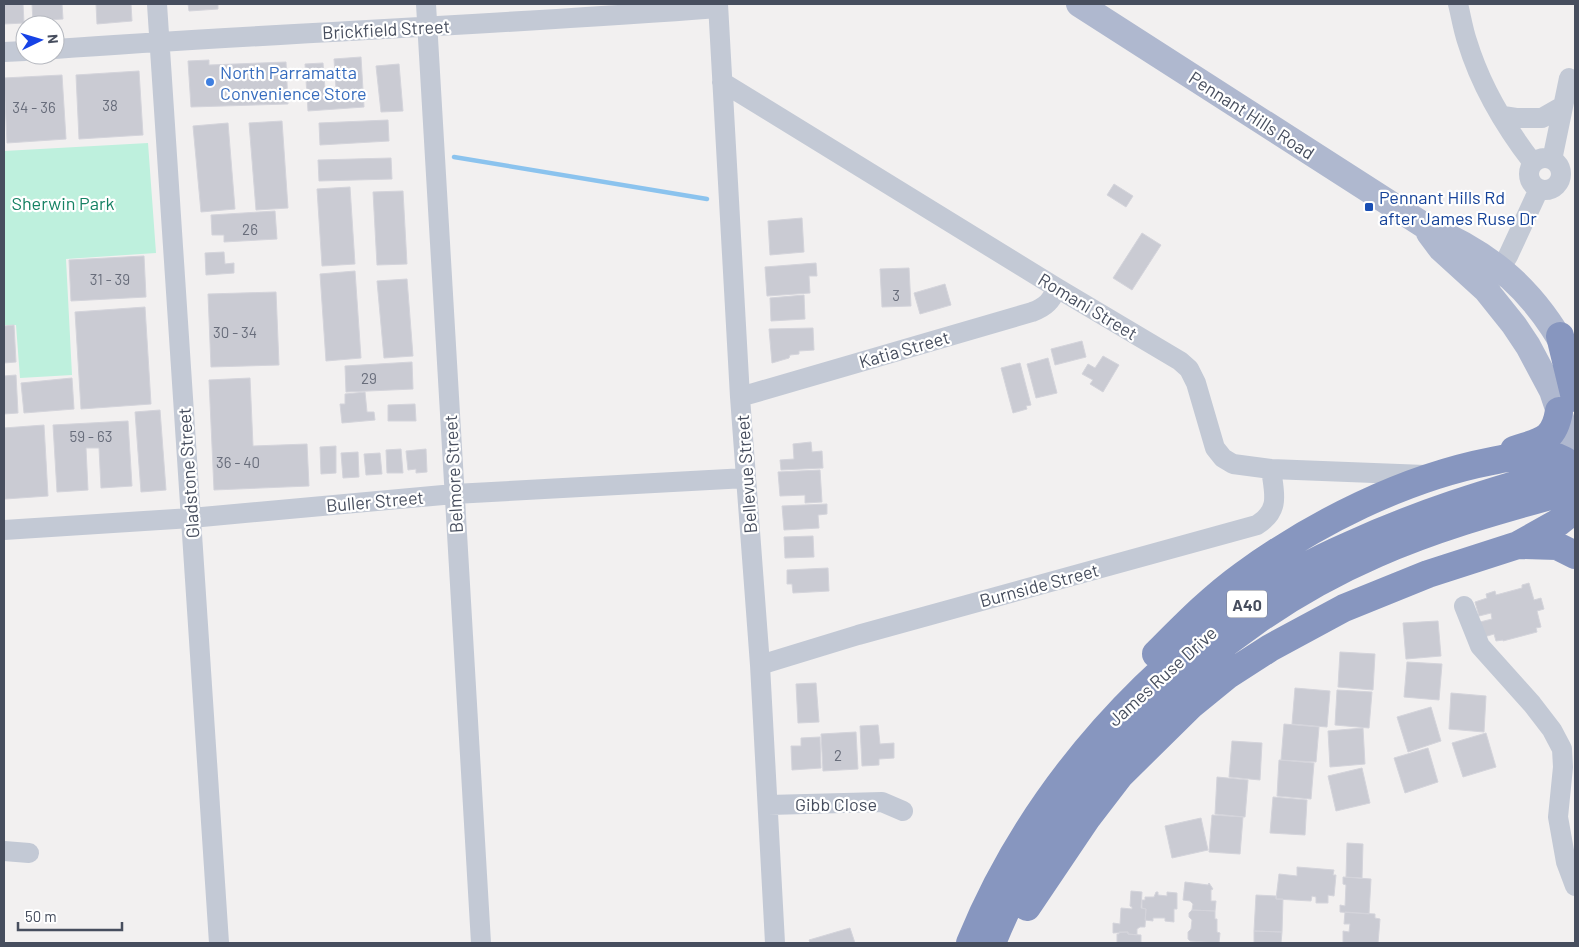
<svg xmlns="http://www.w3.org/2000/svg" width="1579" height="947" font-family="Barlow,sans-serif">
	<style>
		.green { fill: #bef0dd }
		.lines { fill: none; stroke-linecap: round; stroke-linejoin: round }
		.stream { stroke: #8bc3ee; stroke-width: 4.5 }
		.building { fill: #cacbd3; stroke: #d4d4db }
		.minor { stroke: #c3c9d5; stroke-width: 20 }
		.major { stroke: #afb8cf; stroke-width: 26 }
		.highway { stroke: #8796bf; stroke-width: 28 }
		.shop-dot { fill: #3f7fe0; stroke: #fff; stroke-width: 2 }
		.transit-dot { fill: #1a4fb4; stroke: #fff; stroke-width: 2 }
		.labels { text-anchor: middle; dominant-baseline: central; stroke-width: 4.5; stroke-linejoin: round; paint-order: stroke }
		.number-label { font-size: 15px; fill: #686d7b }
		.shield { fill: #fff; stroke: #7e838e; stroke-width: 1 }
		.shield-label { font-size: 16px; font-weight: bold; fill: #474e5e }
		.street-label { font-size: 18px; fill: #474e5e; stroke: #fff }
		.shop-label { font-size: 18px; fill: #366cbe; stroke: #fff; text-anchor: start }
		.transit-label { font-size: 18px; fill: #164399; stroke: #fff; text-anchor: start }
		.park-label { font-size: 18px; fill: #168264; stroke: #fff }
	</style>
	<rect width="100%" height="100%" fill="#f2f0f0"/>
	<path class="green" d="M148 143 156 253 66 259 72 375 20 378 16 325H4V151Z"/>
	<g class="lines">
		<path class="stream" d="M454 157 707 199"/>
	</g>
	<path class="building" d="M4 4H23L24 23 4 24Z
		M32 4H62L63 19 33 21Z
		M96 4H131L132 21 97 24Z
		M188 4H218V9L189 11Z
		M361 57 364 107 308 111 305 64 323 63 325 89 336 88 334 59Z
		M209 60V65L286 62 288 104 191 107 188 61Z
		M399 64 403 111 381 112 376 66Z
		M139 71 143 135 79 139 76 75Z
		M62 75 66 139 7 143 4 78Z
		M388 120 389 141 320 145 319 123Z
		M282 121 288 208 256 210 249 123Z
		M228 123 235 209 201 212 193 126Z
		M391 158 392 179 319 181 318 160Z
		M1114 184 1133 196 1126 207 1107 195Z
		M350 187 355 264 322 266 317 189Z
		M403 191 407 264 377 265 373 192Z
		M275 211 277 239 224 242V235H212L211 215Z
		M802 218 804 252 770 255 768 221Z
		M1142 233 1161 245 1132 290 1113 278Z
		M224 252 225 264 234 263V273L206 275 205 253Z
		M144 256 146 297 71 301 69 260Z
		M816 263 817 276H809L810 293 767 296 765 267Z
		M909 268 911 306 882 307 880 269Z
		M355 271 361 358 326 361 320 274Z
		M407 279 413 356 384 358 377 281Z
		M945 284 951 305 920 314 914 293Z
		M276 292 279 365 211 367 208 294Z
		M804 295 805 319 771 321 770 298Z
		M145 307 151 404 81 409 75 312Z
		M14 325 16 362 4 363V326Z
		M813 328 814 350 799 351V354L790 355 789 358 772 363 769 329Z
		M1082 341 1086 357 1055 365 1051 349Z
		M1103 356 1119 365 1103 392 1090 384 1093 380 1082 374 1088 364 1095 368Z
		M1048 358 1057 393 1036 398 1027 364Z
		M412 362 413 389 346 392 345 366Z
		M1020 363 1031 405 1026 406 1027 409 1013 413 1001 368Z
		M16 375 18 413 4 414V376Z
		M72 378 74 409 24 413 21 383Z
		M250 378 253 446 307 444 309 486 214 490 209 380Z
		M365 392 367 412H374L375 420 342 423 340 404H345V394Z
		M415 404 416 421H388V405Z
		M160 410 166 490 141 492 135 412Z
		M128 421 132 486 101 488 99 448H86L88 490 57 492 53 425Z
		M44 425 48 496 5 499 4 428Z
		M811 442 812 452 822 451 823 468 781 470 780 460 794 459 793 444Z
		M336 446V473L321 474 320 447Z
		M401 449 403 473H387L386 450Z
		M426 449 427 472 416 473V469L408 470 406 451Z
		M358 452 359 477 343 478 341 453Z
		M380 453 382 474 366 475 364 454Z
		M820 470 822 502 805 503V495L780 496 778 472Z
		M827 504V514L818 515 819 528 784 530 782 506Z
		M813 536 814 557 785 558 784 537Z
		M828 568 829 591 793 593 792 584H787V570Z
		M1529 583 1534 600 1541 598 1544 609 1537 611 1541 627 1536 628 1537 632 1503 641V640L1496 641 1494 634 1484 637 1480 622 1492 619 1491 613 1479 616 1475 602 1487 598 1486 594 1495 591 1496 595 1522 588V585Z
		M1438 621 1441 656 1406 659 1403 623Z
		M1340 652 1375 654 1373 690 1338 687Z
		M1407 662 1442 664 1439 700 1404 697Z
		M816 683 819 722 798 723 796 684Z
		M1295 688 1330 691 1327 727 1292 724Z
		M1337 690 1372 692 1369 728 1335 725Z
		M1451 693 1486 696 1484 732 1449 729Z
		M1431 707 1441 741 1408 752 1397 717Z
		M1284 724 1319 727 1316 762 1281 760Z
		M878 725 880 744 894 743V758L879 759V765L862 766 860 726Z
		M1363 728 1365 764 1330 767 1328 731Z
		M856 732 858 769 823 771 821 734Z
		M1486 733 1496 767 1463 777 1452 743Z
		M820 737 821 768 792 770 791 746H801V738Z
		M1232 741 1262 743 1260 780 1229 777Z
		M1428 748 1438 782 1405 793 1394 758Z
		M1279 760 1314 763 1311 799 1277 796Z
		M1362 768 1370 803 1336 811 1328 776Z
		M1217 777 1248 780 1245 817 1215 814Z
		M1273 797 1307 800 1305 835 1270 833Z
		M1212 815 1243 817 1240 854 1209 852Z
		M1201 818 1208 850 1172 858 1165 826Z
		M1347 843 1363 844 1362 878 1346 877Z
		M1297 867 1334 870 1333 875H1336L1334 896 1328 895V903H1316V897L1312 896 1311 901 1276 899 1279 874 1297 876Z
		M1343 877 1371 879 1369 914 1340 912V905L1345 906 1346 885 1343 884Z
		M1185 882 1208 885 1209 883 1213 889 1211 890V901H1216L1215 911 1192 910 1193 904 1190 901 1183 900Z
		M1131 891 1142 892 1141 908 1146 909 1145 927H1140L1137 929V935L1128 934V932L1113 933V923L1120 924 1121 908 1132 909V907L1130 906Z
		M1156 892H1158V895L1167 896V892L1177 893V909H1174V922L1165 921V918H1153V921L1145 920 1146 909 1142 908V900H1145V897H1154Z
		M1256 895 1276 896V899H1283L1282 932 1254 931Z
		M1192 910 1215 911V919H1217V932L1220 933 1219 943 1190 941 1188 939V932L1191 929 1192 920 1189 917V913Z
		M1345 912 1375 914V918L1380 919 1378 943H1343V931L1349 932 1350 924H1344Z
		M850 928 855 943H810L809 940Z
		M1254 931 1282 932 1281 943H1254Z
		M1119 932H1128V934L1141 935V943H1112H1117V934H1119Z"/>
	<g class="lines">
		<path class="minor" d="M157 4 219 943
			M426 4 481 943
			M718 4 740 397 760 665 775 943
			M1458 4C1461 16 1463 29 1467 41 1480 84 1506 128 1533 163
			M55 49C276 33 497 25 718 8
			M4 52 25 51
			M722 82 1057 288 1180 361 1189 369 1196 383 1215 448 1223 458 1233 464 1271 469 1425 475
			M1503 116 1516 118H1542L1563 106
			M1529 174a16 16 0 1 1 32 0a16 16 0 1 1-32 0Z
			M1552 160 1569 78
			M1493 280 1508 256 1539 189
			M740 397 1032 312C1046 307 1051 301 1057 288
			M4 530 191 518 454 494 746 478
			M1464 606 1480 646 1532 704 1552 730 1562 749 1563 767 1558 817 1566 862 1575 886
			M760 665 858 635 1257 525C1281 510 1274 493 1271 469
			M768 805 882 802 903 811
			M4 851 29 853"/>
		<path class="major" d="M1079 4 1425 226C1493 254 1536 292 1570 357
			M1429 233 1441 249 1486 290 1514 325 1528 346 1552 391 1568 439 1573 466"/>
		<path class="highway" d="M1560 336 1575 398
			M1514 450C1540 441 1554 442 1559 411
			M1520 545 1557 546 1575 555
			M1156 654C1183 627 1211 598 1243 575 1315 523 1404 478 1492 461 1522 455 1550 446 1575 468
			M1027 907 1087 818 1120 775 1190 706 1228 675 1270 648 1344 608 1428 574 1518 545 1559 522 1573 511 1575 504
			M970 943C1034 787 1154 653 1301 569 1317 560 1334 552 1350 545 1420 513 1486 493 1559 472
			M992 943C1060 774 1210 626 1376 554 1437 527 1500 510 1564 492"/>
	</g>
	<circle class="shop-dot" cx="210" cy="82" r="5"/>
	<rect class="transit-dot" x="1364" y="202" width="10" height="10" rx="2.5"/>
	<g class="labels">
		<g class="number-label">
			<text x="110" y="105">38</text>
			<text x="34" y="107">34 - 36</text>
			<text x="250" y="229">26</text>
			<text x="110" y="279">31 - 39</text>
			<text x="896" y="295">3</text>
			<text x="235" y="332">30 - 34</text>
			<text x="369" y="378">29</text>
			<text x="91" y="436">59 - 63</text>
			<text x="238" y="462">36 - 40</text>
			<text x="838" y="755">2</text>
		</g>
		<rect class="shield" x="1227" y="590.5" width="40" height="27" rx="4"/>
		<g class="shield-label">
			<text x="1247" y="604">A40</text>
		</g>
		<g class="street-label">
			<text transform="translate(386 29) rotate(-3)">Brickfield Street</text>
			<text transform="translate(1252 115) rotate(33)">Pennant Hills Road</text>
			<text transform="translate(1088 306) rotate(31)">Romani Street</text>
			<text transform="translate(904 349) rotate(-16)">Katia Street</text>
			<text transform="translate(188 473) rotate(-94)">Gladstone Street</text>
			<text transform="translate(453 474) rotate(-93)">Belmore Street</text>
			<text transform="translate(746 474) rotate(-94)">Bellevue Street</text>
			<text transform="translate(375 501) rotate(-5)">Buller Street</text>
			<text transform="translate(1039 585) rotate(-15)">Burnside Street</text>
			<text transform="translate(1162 676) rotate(-42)">James Ruse Drive</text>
			<text x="836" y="804">Gibb Close</text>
		</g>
		<g class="shop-label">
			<text x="220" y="72">North Parramatta<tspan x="220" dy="21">Convenience Store</tspan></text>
		</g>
		<g class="transit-label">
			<text x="1379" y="197">Pennant Hills Rd<tspan x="1379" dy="21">after James Ruse Dr</tspan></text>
		</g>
		<g class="park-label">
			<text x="63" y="203">Sherwin Park</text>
		</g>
	</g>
	<rect width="1579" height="947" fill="none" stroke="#474e5e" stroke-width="10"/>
	<g transform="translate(40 40) rotate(85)"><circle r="24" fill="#ffffff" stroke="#b5b8bf"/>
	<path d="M0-4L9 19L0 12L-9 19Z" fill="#1642e6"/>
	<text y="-8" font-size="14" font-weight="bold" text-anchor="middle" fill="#474e5e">N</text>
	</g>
	<path d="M18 922v8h104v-8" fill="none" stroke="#474e5e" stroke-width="2.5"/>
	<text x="25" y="922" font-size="15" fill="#474e5e" stroke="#ffffff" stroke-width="4" paint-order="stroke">50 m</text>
</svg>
